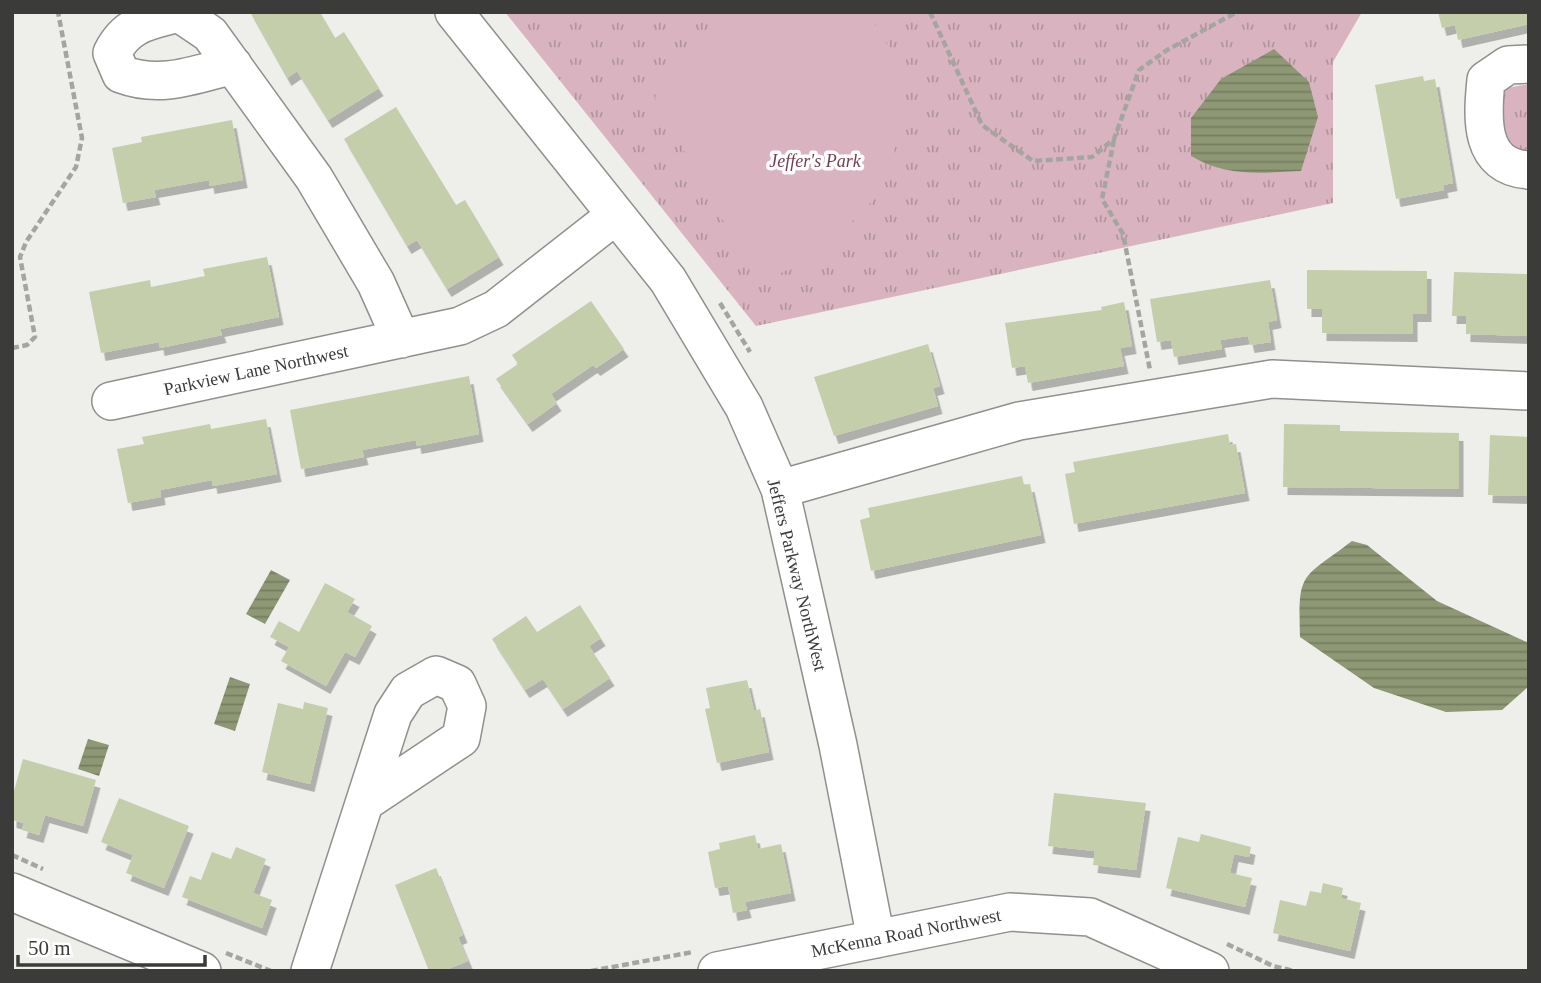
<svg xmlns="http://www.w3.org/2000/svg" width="1541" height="983" font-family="'Times New Roman',serif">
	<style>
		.grass { fill: url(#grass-tufts) }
		.garden { fill: #d9b4c0 }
		.water { fill: url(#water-rules) }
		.building { fill: #c4ceaa; filter: url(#shadow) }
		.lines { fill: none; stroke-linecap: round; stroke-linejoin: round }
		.minor-casing { stroke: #8f918c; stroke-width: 40 }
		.path { stroke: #a4a5a1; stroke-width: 4.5; stroke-dasharray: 7 3.5; stroke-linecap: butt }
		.minor { stroke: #fff; stroke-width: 37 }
		.labels { text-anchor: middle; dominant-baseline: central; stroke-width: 7; stroke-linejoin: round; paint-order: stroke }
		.park-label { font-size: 18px; font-style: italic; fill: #743e52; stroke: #fff }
		.street-label { font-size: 18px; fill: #3b3c3a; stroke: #fff }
	</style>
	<defs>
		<pattern id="grass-tufts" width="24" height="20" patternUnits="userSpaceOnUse" patternTransform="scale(1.75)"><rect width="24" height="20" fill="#d9b4c0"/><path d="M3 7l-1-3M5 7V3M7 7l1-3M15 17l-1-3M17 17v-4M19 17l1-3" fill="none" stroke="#b1949d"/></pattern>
		<pattern id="water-rules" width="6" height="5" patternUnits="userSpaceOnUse" patternTransform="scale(1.75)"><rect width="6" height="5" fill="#8e9875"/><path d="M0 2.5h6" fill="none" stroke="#757d61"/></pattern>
		<filter id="shadow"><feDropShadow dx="4.5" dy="8" stdDeviation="0" flood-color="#0004"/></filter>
	</defs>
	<rect width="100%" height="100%" fill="#eeefea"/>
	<path class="grass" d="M505 12H1362L1333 62V203L756 326Z
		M1529 84V155L1513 154 1506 140 1501 94 1507 88Z"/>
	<path class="garden" d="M757 12H867L888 46 900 80V116L894 154 877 196 840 234 814 257 758 284 655 98 661 72Z"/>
	<path class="water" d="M1274 49 1309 82 1318 117 1301 171C1261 173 1226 177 1191 156V118L1221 79Z
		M1352 541 1367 545 1437 601 1529 643V686L1502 710 1446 712 1374 688 1300 637C1298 570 1301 580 1352 541Z
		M271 570 290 580 265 624 246 614Z
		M230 677 250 684 235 731 214 724Z
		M88 739 109 745 99 776 78 769Z"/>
	<path class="building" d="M250 12H320L335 38 344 32 379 88 328 120 297 71 287 78Z
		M1438 12H1529V24L1458 40 1455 25 1442 28Z
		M1423 76 1424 81 1435 79 1453 183 1443 185 1444 190 1396 199 1375 85Z
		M396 107 456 205 465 200 499 257 447 289 417 240 407 246 344 139Z
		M232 120 243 180 210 186 209 180 154 190 156 197 123 203 112 148 142 142 141 137Z
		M267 257 279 317 220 329 222 335 160 348 159 342 101 353 89 292 150 280 151 287 205 276 203 269Z
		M1307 270 1427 271V314H1413V334L1322 333V309H1307Z
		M1454 272 1529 274V336L1466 334V316H1452Z
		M1270 280 1277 320 1268 322 1271 342 1250 345 1248 336 1220 340 1222 349 1174 357 1171 340 1157 342 1150 299Z
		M591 301 624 349 596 368 593 365 551 394 557 403 528 424 496 379 518 364 512 355Z
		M1124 302 1132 346 1120 348 1124 366 1028 383 1025 366 1012 368 1005 323 1102 310 1101 307Z
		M928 344 940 386 933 388 938 406 834 436 814 377Z
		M469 376 479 434 417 446 416 440 362 450 364 457 301 469 290 410Z
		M266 419 277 474 213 486 212 480 160 490 161 497 128 503 117 449 144 444 142 437 210 424 211 429Z
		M1284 424 1340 425V431L1459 433V489L1283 487Z
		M1228 434 1230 445 1236 444 1245 493 1074 524 1065 474 1075 472 1073 462Z
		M1490 435 1529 437V496L1488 495Z
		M1022 476 1024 485 1030 484 1041 535 871 571 860 520 870 517 868 508Z
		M325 583 355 599 347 612 372 626 355 657 345 652 326 686 281 661 289 647 270 637 279 621 299 632Z
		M580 605 601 638 589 646 610 678 563 709 543 679 525 690 492 639 526 616 537 632Z
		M747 680 754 711 760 709 769 752 717 763 705 709 710 708 706 688Z
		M304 702 328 708 310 784 262 772 278 703 303 709Z
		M23 759 96 780 83 826 45 815 39 835 22 830 24 823 12 820V798Z
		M1054 793 1146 803 1136 870 1093 865 1095 851 1048 846Z
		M119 798 189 826 164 888 126 873 133 855 101 842Z
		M1201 834 1251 847 1249 857 1234 854 1230 873 1252 878 1245 907 1166 888 1178 837 1199 842Z
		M755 835 758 849 781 844 791 893 745 902 747 910 733 913 728 886 715 888 708 852 720 849 719 843Z
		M236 847 266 859 253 893 272 900 262 928 182 897 190 876 201 880 212 852 231 859Z
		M436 868 463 935 458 937 468 961 443 971H429L395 885Z
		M1323 883 1343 888 1341 898 1361 903 1350 951 1273 933 1280 900 1306 906 1310 891 1321 893Z"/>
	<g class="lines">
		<defs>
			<path id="minor" d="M454 12 668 280 744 407 780 489 838 745 876 939
				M1529 64 1508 65 1486 80C1482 119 1479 167 1529 170
				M233 65C193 75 161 89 121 74L112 53C127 23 149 21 179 13L210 34 314 178 376 283 401 339
				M111 401 460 326 496 309 616 215
				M780 489 1019 421 1272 379 1529 391
				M12 892 202 971
				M310 971 393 714 408 691 436 675 457 684 467 706 461 738 365 802
				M717 971 1010 912 1090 917 1210 971"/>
		</defs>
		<use href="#minor" class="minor-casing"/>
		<path class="path" d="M930 12 982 125 1033 161 1092 157 1114 139 1139 70 1167 50 1237 12
			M1114 140 1102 199 1123 234 1150 370
			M720 303 750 352
			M12 348 27 345 35 337 20 257 26 242 76 167 82 138 58 12
			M12 855 43 869
			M1227 944 1273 966 1294 971
			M226 953 271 971
			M591 971 693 952"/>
		<use href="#minor" class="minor"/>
	</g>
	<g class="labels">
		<g class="park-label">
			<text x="815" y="161">Jeffer's Park</text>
		</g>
		<g class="street-label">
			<text transform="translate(256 370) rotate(-12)">Parkview Lane Northwest</text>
			<text transform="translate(797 575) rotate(76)">Jeffers Parkway NorthWest</text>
			<text transform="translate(906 933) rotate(-11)">McKenna Road Northwest</text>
		</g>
	</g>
	<rect width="1541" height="983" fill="none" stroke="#3b3c3a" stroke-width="28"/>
	<path d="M18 955v10h187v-10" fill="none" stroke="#3b3c3a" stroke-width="3.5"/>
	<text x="28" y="955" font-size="21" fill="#3b3c3a" stroke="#ffffff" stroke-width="5" paint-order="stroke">50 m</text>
</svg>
